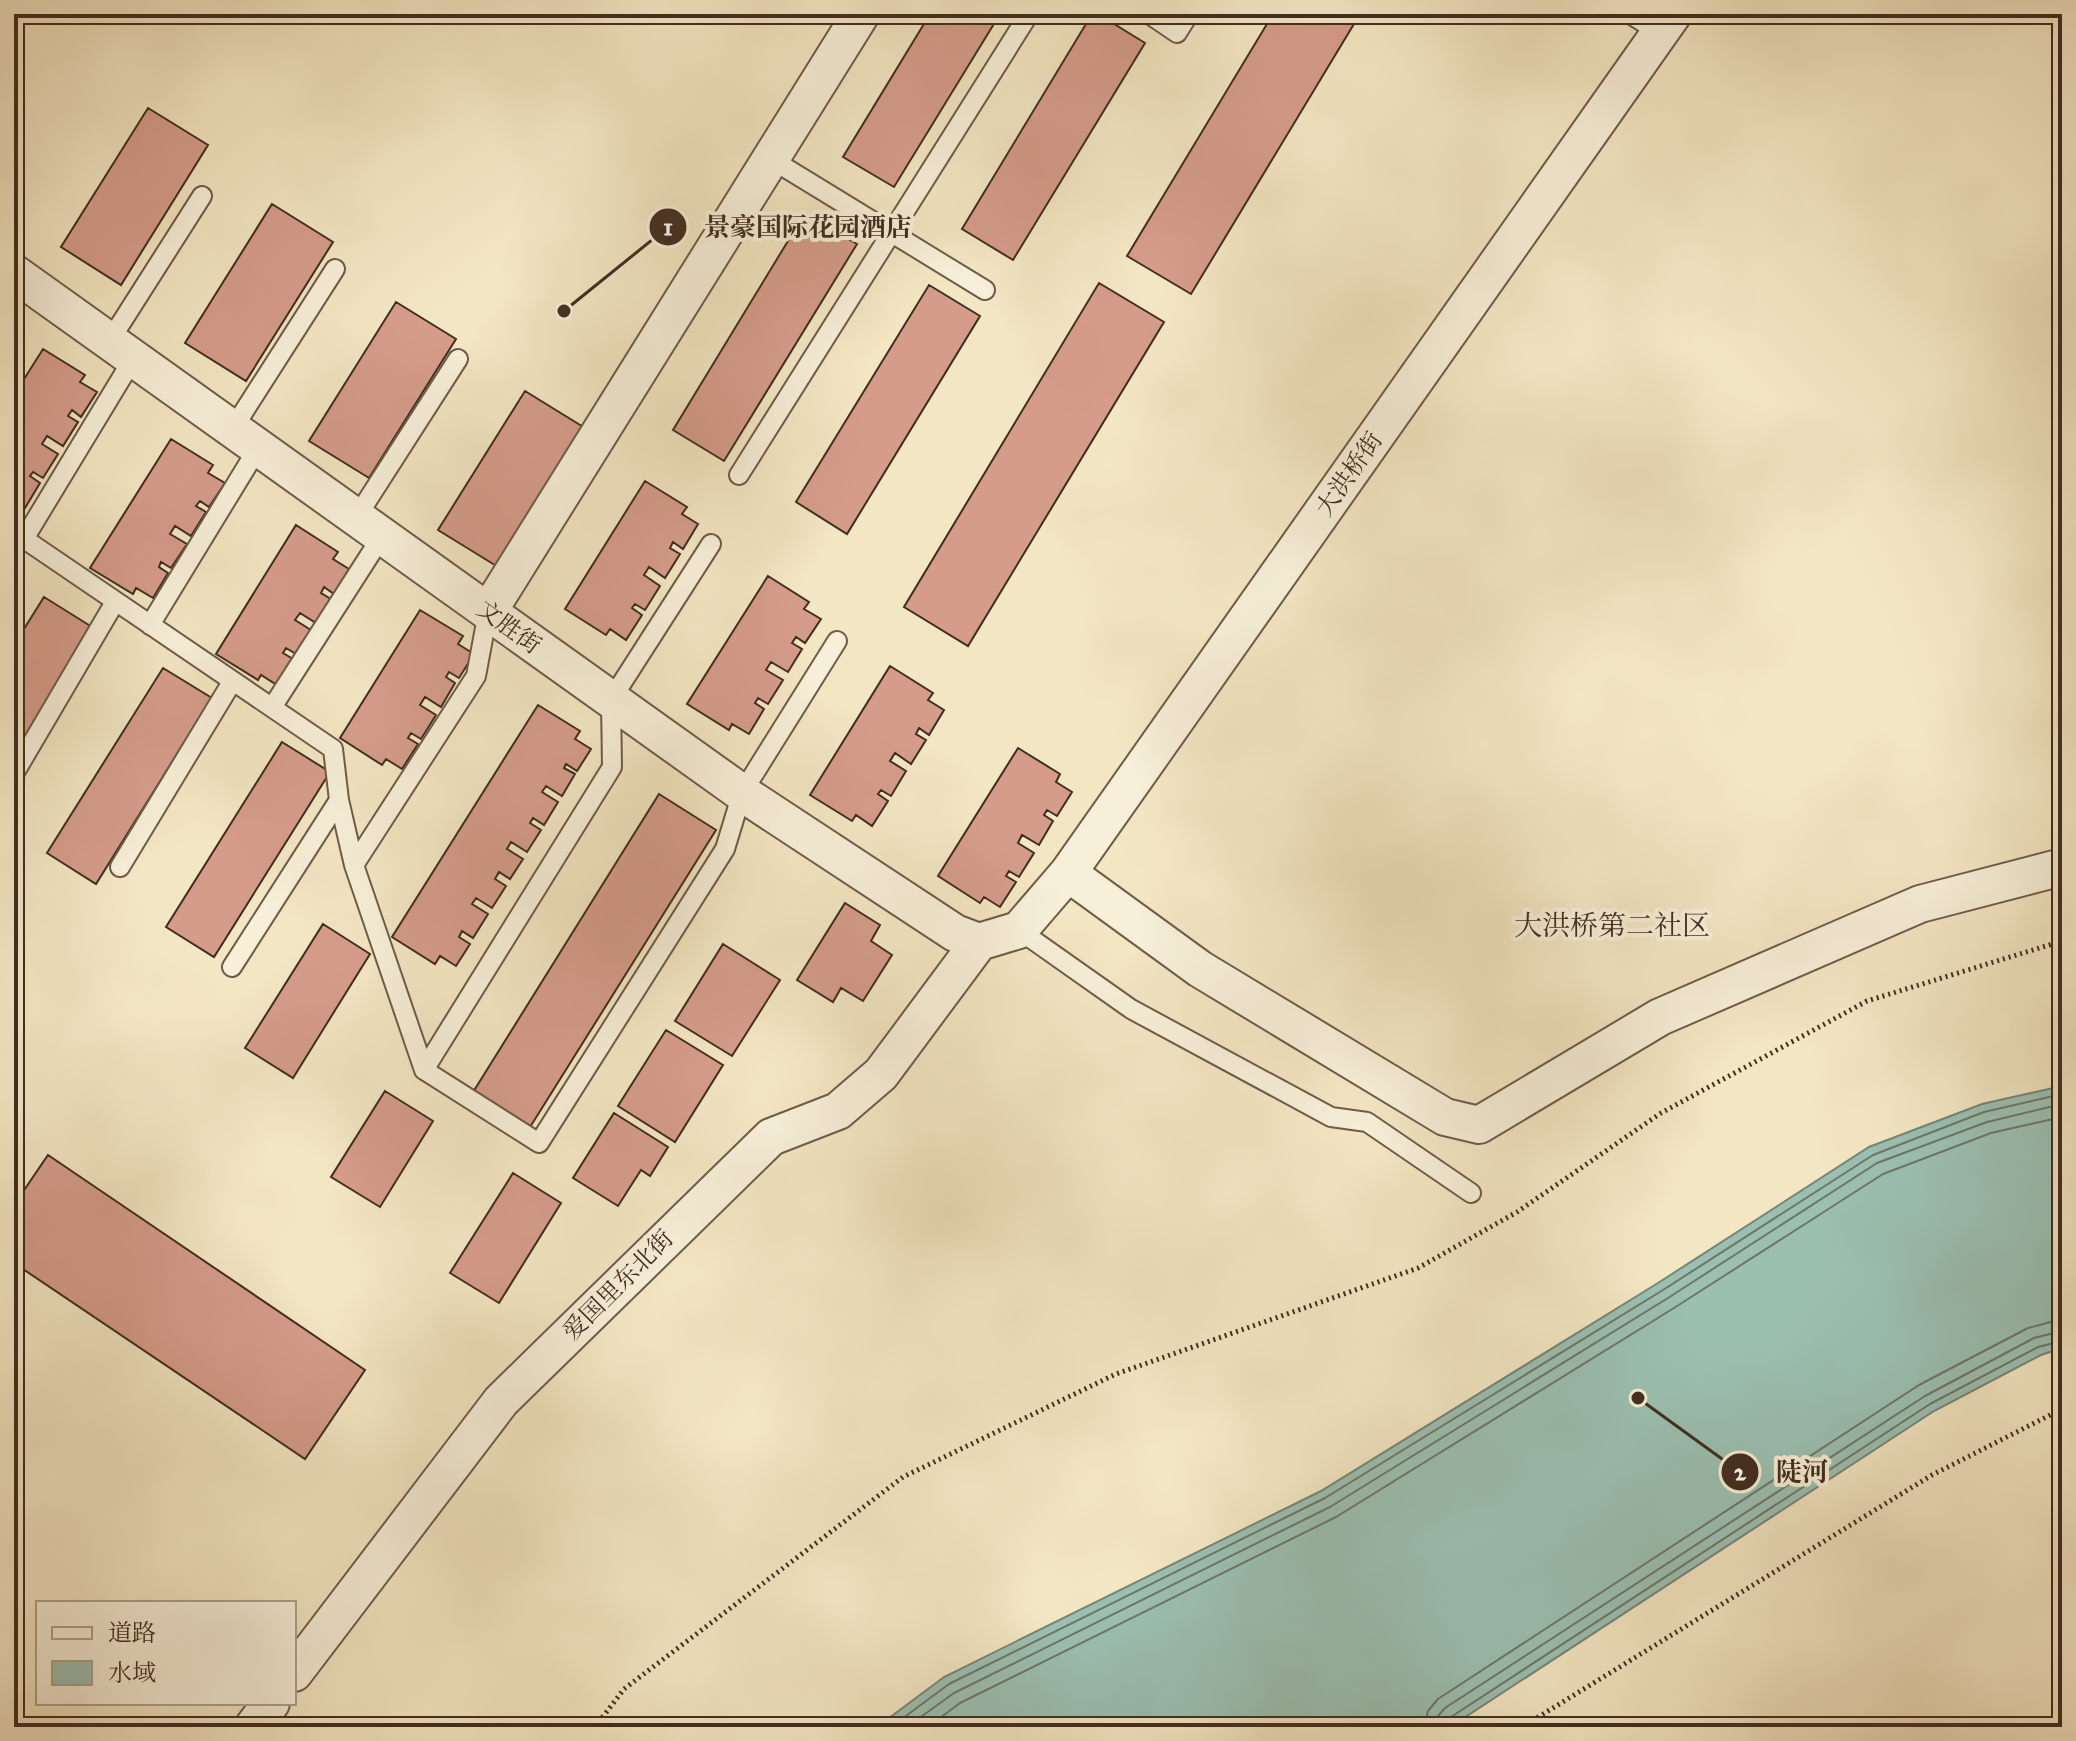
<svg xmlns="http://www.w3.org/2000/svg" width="2076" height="1741" font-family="'IM FELL Great Primer','Noto Serif SC',serif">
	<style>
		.water { fill: #9bc0b2; stroke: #778578; stroke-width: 2 }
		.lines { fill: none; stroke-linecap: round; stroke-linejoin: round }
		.shore { stroke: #6e7669; stroke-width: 2 }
		.building { fill: #d59c8a; stroke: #412d20; stroke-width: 2 }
		.service-casing { stroke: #6e5b49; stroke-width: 22 }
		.minor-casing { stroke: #6e5b49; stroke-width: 40 }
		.path { stroke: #412d20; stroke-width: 5; stroke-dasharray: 2 4; stroke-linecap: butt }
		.service { stroke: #f7efd8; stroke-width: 18 }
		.minor { stroke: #f7efd8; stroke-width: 36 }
		.labels { text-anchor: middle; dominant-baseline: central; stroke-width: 8; stroke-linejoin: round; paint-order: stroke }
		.street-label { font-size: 24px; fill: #412d20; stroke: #f7efd8 }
		.quarter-label { font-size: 28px; fill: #412d20; stroke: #f7efd8 }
		.leader { fill: none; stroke: #412d20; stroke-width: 3 }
		.callout-dot { fill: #412d20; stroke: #f7efd8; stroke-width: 3 }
		.mark-label { font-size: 24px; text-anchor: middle; font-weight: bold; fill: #fff }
		.callout-label { font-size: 26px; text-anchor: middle; font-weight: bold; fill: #412d20; stroke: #f7efd8; stroke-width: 8; stroke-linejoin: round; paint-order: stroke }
	</style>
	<rect width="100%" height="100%" fill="#f3e6c3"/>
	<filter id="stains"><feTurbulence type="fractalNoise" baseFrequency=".0025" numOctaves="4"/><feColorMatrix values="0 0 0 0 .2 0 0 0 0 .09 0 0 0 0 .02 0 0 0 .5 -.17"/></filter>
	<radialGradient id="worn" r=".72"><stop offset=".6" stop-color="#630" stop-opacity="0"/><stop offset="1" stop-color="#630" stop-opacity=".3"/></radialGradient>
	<path class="water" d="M2062 1086V1348L2041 1355 1934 1411 1450 1727H877L944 1677 1321 1491 1658 1283 1869 1147 1982 1104Z"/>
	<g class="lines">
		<path class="shore" d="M891 1727 949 1684 1325 1498 1663 1290 1873 1155 1984 1112 2062 1094
			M907 1727 954 1693 1330 1507 1668 1298 1877 1163 1987 1122 2062 1104
			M928 1727 960 1703 1336 1517 1674 1308 1883 1174 1991 1133 2062 1117
			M1424 1727 1428 1711 1438 1699 1919 1385 2028 1328 2062 1319
			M1437 1727 1438 1716 1445 1708 1925 1396 2034 1338 2062 1331
			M1447 1727 1451 1717 1930 1404 2038 1347 2062 1341"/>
	</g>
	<path class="building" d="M930 14H1000L894 187 843 157Z
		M1092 14H1098L1145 43 1013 260 962 229Z
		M1273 14H1360L1191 294 1127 256Z
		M148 108 208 145 121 285 61 247Z
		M272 204 333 242 246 381 185 343Z
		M805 213 857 244 724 461 673 430Z
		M1099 283 1164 322 968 646 904 607Z
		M929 285 980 316 847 534 796 502Z
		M396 302 456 339 369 478 309 441Z
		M43 349 85 375 80 382 97 392 81 417 72 410 68 416 78 422 63 446 47 436 42 444 58 454 43 478 33 472 30 476 40 483 25 508 14 501V395Z
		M525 391 585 428 498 567 438 530Z
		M171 439 213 465 208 473 225 483 209 507 200 501 196 506 206 512 191 536 175 526 170 534 187 544 171 568 161 562 159 567 168 573 153 598 136 588 133 594 90 568Z
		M645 481 687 507 682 514 698 524 683 549 673 542 670 548 680 554 665 578 649 567 644 575 660 586 645 610 635 604 632 608 642 615 626 640 610 629 606 635 565 609Z
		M296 525 338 552 333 559 349 569 334 594 324 587 321 593 331 599 316 623 300 613 295 620 311 630 296 654 286 648 283 653 293 659 277 685 261 675 258 680 216 654Z
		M768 576 809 602 804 609 821 619 805 643 796 637 792 643 802 649 788 672 771 662 766 670 783 680 768 704 758 698 755 703 764 709 749 734 732 724 729 730 687 704Z
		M44 597 92 627 15 752 14 645Z
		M420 610 463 636 458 644 474 654 459 678 449 672 446 677 455 683 441 707 425 697 420 705 436 715 421 739 411 733 408 738 418 744 402 769 386 759 382 765 340 738Z
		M890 666 933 693 928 700 944 710 929 735 919 728 916 734 926 740 911 764 895 753 890 761 906 771 891 796 881 790 878 794 888 801 872 826 856 815 852 821 810 795Z
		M163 668 212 698 96 884 47 853Z
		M538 705 580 731 575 739 591 749 577 771 566 764 564 768 575 774 562 796 546 786 542 792 558 802 544 825 533 818 530 823 541 830 527 852 511 842 507 849 523 859 510 879 499 872 495 879 506 886 492 908 476 898 472 904 488 914 473 938 462 931 459 937 470 944 456 966 440 956 435 964 392 937Z
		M282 742 330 772 214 957 166 927Z
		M1018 748 1060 774 1056 782 1072 792 1057 816 1047 810 1044 815 1053 821 1039 845 1022 835 1018 843 1034 853 1019 877 1009 871 1006 876 1016 882 1000 907 984 897 980 903 938 876Z
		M659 794 716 830 527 1132 470 1097Z
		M845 903 880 925 871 941 892 955 863 1001 841 988 833 1002 797 980Z
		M323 924 370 954 293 1078 245 1048Z
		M723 944 780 980 732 1056 675 1021Z
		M666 1030 723 1065 675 1142 618 1106Z
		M385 1091 433 1121 380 1207 331 1177Z
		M614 1113 668 1147 650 1176 641 1170 618 1206 573 1178Z
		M48 1155 365 1370 305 1459 14 1263V1205Z
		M513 1173 561 1203 499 1303 450 1273Z"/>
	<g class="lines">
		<defs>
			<path id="service" d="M1149 14 1177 33 1189 14
				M1630 14 1660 33
				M771 159 985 290
				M109 342 202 196
				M232 430 335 269
				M739 475 1029 14
				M356 518 458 359
				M14 532 333 749 339 800 354 865 424 1070 539 1143 725 849 742 793 837 641
				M24 539 133 359
				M150 625 258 448
				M273 706 382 536
				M14 774 115 602
				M354 865 476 676 488 612
				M120 867 232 682
				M1019 930 1131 1009 1331 1117 1367 1122 1471 1193
				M232 967 339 800
				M424 1070 612 767 611 700 711 544"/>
			<path id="minor" d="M14 273 742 793 955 933 979 942 1019 930 1068 873 1673 14
				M488 612 861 14
				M1068 873 1200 969 1445 1117 1479 1125 1660 1017 1920 904 2062 867
				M294 1673 501 1401 771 1137 838 1111 881 1074 979 942
				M253 1727 271 1703"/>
		</defs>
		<use href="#service" class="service-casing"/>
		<use href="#minor" class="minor-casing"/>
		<path class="path" d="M595 1727 624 1689 903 1477 1116 1374 1418 1268 1517 1212 1661 1113 1867 1001 2062 941
			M1522 1727 1932 1475 2062 1409"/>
		<use href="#service" class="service"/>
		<use href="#minor" class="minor"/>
	</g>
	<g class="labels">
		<g class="street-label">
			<text transform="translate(1349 474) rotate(-55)">大洪桥街</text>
			<text transform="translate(509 627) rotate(36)">文胜街</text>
			<text transform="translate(618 1285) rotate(-45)">爱国里东北街</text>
		</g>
		<g class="quarter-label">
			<text x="1612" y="925">大洪桥第二社区</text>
		</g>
	</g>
	<path class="leader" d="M564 311L668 227M1638 1398L1740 1472"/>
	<g class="callout-dot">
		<circle cx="564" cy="311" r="8"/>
		<circle cx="1638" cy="1398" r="8"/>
		<circle cx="668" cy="227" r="20"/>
		<circle cx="1740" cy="1472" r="20"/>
	</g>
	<g class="mark-label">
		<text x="668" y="235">1</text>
		<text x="1740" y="1480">2</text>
	</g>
	<g class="callout-label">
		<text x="808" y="236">景豪国际花园酒店</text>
		<text x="1802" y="1481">陡河</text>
	</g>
	<rect width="2076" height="1741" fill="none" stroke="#f3e6c3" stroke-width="48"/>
	<rect x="16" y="16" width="2044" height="1709" fill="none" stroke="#412d20" stroke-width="4"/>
	<rect x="24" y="24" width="2028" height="1693" fill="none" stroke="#412d20" stroke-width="2"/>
	<rect x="36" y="1601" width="260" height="104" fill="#f7efd8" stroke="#aea18e" stroke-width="2"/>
	<rect x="52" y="1627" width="40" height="12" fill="#f7efd8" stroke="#aea18e" stroke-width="2"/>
	<text x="108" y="1641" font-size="24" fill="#412d20">道路</text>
	<rect x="52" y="1661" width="40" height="24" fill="#9bc0b2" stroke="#aea18e" stroke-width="2"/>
	<text x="108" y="1681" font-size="24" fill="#412d20">水域</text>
	<rect width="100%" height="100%" filter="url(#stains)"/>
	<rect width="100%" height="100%" fill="url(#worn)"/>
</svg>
